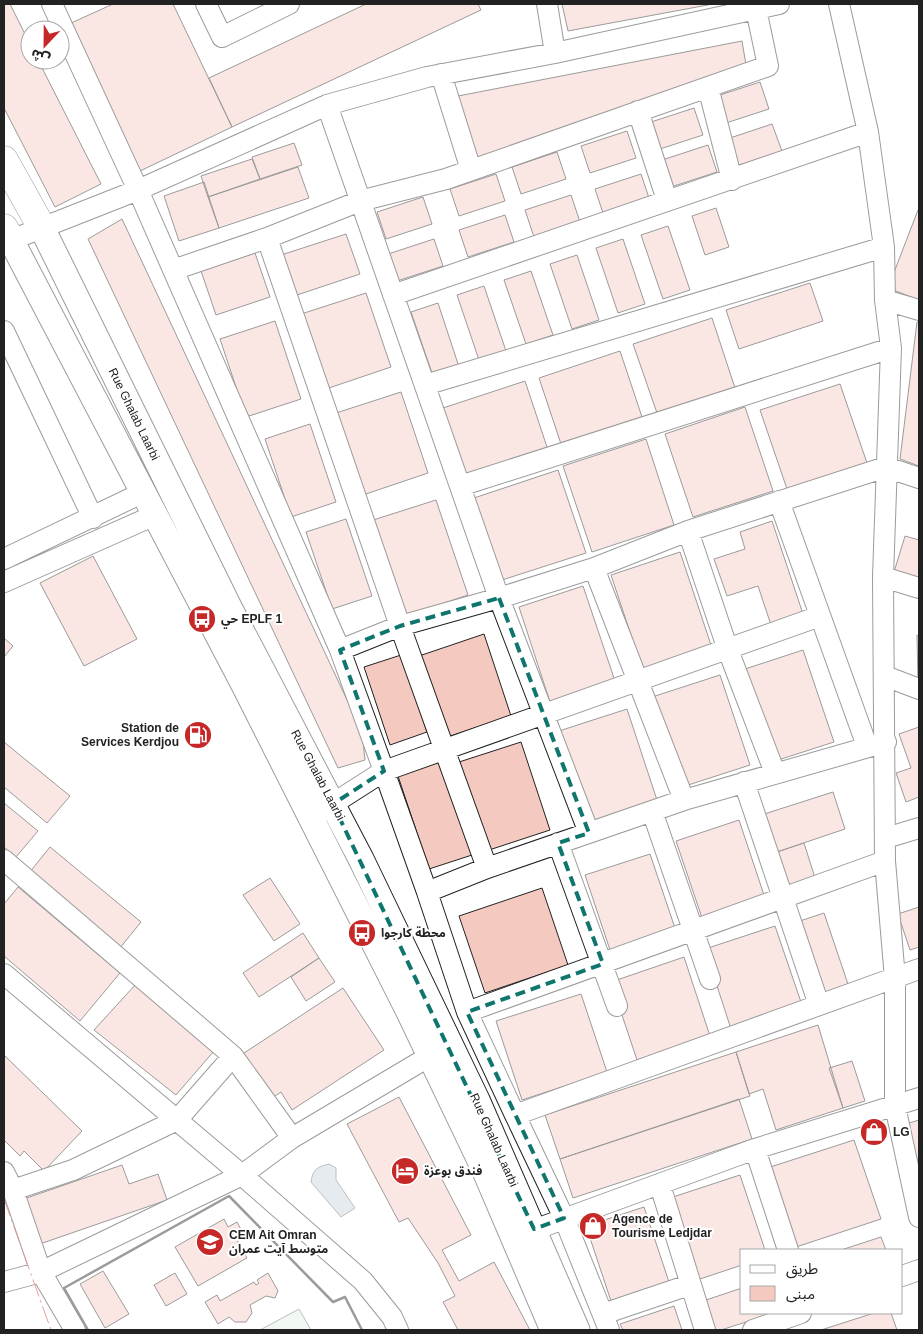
<svg xmlns="http://www.w3.org/2000/svg" width="923" height="1334" font-family="Helvetica,'Noto Sans Arabic',sans-serif">
	<style>
		.green { fill: #e0efe3; stroke: #6f6f6f }
		.water { fill: #c7d3dd; stroke: #6f6f6f }
		.building { fill: #f3c9c0; stroke: #222 }
		.lines { fill: none; stroke-linecap: round; stroke-linejoin: round }
		.minor-casing { stroke: #222; stroke-width: 22 }
		.major-casing { stroke: #222; stroke-width: 27 }
		.highway-casing { stroke: #222; stroke-width: 29 }
		.minor { stroke: #fff; stroke-width: 20 }
		.major { stroke: #fff; stroke-width: 25 }
		.highway { stroke: #fff; stroke-width: 28 }
		.wall { stroke: #222; stroke-width: 2.5 }
		.power { stroke: #c62828; stroke-width: 1; stroke-dasharray: 18 4 2.5 4; stroke-linecap: butt }
		.marked { fill: none; stroke: #0f766e; stroke-width: 4; stroke-dasharray: 10 6; stroke-linejoin: round }
		.labels { text-anchor: middle; dominant-baseline: central; stroke-width: 4; stroke-linejoin: round; paint-order: stroke }
		.street-label { font-size: 12px; fill: #222; stroke: #fff }
		.poi-label { font-size: 12px; font-weight: bold; fill: #222; stroke: #fff; text-anchor: start }
	</style>
	<rect width="100%" height="100%" fill="#fff"/>
	<path class="green" d="M299 1309 311 1330H260Z"/>
	<path class="water" d="M329 1164 336 1168V1180L355 1208 341 1217 311 1182C313 1169 317 1167 329 1164Z"/>
	<path class="building" d="M4 4H10L30 44V60H38L101 184 55 207 4 108Z
		M113 4H173L232 127 140 171 69 24Z
		M366 4H478L481 10 232 127 209 78Z
		M562 4H713L568 31Z
		M742 41 746 65 474 159 458 96Z
		M760 82 769 109 723 124 714 97Z
		M694 108 703 135 657 150 648 123Z
		M772 124 782 151 736 166 727 139Z
		M627 131 636 158 590 173 581 146Z
		M294 143 302 165 260 179 252 157Z
		M708 145 717 172 671 187 662 160Z
		M557 152 566 179 521 194 512 167Z
		M252 159 260 179 208 197 201 176Z
		M298 167 309 198 219 228 208 197Z
		M496 174 505 201 459 216 450 189Z
		M641 174 650 201 604 216 595 189Z
		M204 182 219 228 179 241 164 196Z
		M571 195 580 222 534 237 525 210Z
		M423 197 432 224 386 239 377 212Z
		M716 208 729 247 705 255 692 216Z
		M918 210H919V300L888 288Z
		M505 215 514 242 468 257 459 230Z
		M122 219 362 732 365 760 338 768 88 239Z
		M668 226 690 290 663 299 641 235Z
		M346 234 360 274 291 297 278 256Z
		M434 239 443 266 397 281 388 254Z
		M623 239 645 304 618 313 596 248Z
		M255 253 270 297 216 315 201 271Z
		M577 255 599 320 572 329 550 264Z
		M531 271 553 335 526 344 504 280Z
		M810 283 823 321 739 349 726 310Z
		M484 286 506 351 479 360 457 295Z
		M366 293 391 367 323 390 298 315Z
		M438 303 459 367 433 376 411 312Z
		M712 318 735 388 657 413 633 344Z
		M275 321 301 399 246 417 220 339Z
		M917 322H919V466L900 459Z
		M620 351 642 417 561 444 539 378Z
		M525 381 548 450 465 477 443 408Z
		M840 384 867 463 787 489 760 410Z
		M401 392 428 473 360 496 333 414Z
		M745 407 773 491 693 517 665 434Z
		M310 424 336 502 291 517 265 439Z
		M646 439 674 525 592 552 563 466Z
		M558 470 586 553 502 580 474 498Z
		M436 500 468 595 402 617 370 521Z
		M346 519 372 596 332 609 306 532Z
		M772 521 803 614 771 625 758 586 727 596 714 559 745 549 740 532Z
		M905 536 919 540V580L894 572Z
		M680 552 712 648 643 671 611 575Z
		M93 556 137 639 84 666 40 583Z
		M583 586 615 681 550 702 519 607Z
		M484 634 511 716 447 737 419 656Z
		M917 635 919 636V681H918Z
		M4 638 13 646 4 657Z
		M803 650 834 742 772 762 742 670Z
		M401 655 427 732 390 745 364 667Z
		M720 675 750 765 682 787 652 697Z
		M627 709 657 800 590 822 559 731Z
		M919 727V797L906 802 896 773 911 768 899 734Z
		M4 742 70 796 47 823 4 787Z
		M521 742 550 830 486 851 456 763Z
		M441 761 472 855 429 869 398 776Z
		M833 792 845 829 771 854 758 816Z
		M4 803 38 831 16 857 4 847Z
		M739 820 765 898 702 918 676 841Z
		M804 843 816 881 784 892 771 854Z
		M50 847 141 922 120 948 29 873Z
		M650 854 676 931 611 953 585 875Z
		M270 878 300 924 274 941 243 895Z
		M18 887 120 973 80 1021 4 956V904Z
		M542 888 568 965 485 993 459 916Z
		M919 907V947L910 950 898 914Z
		M824 913 850 990 820 999 794 923Z
		M775 926 802 1005 731 1029 705 949Z
		M303 933 319 958 259 997 243 973Z
		M684 957 710 1036 637 1060 611 982Z
		M319 958 335 982 306 1001 291 977Z
		M136 984 214 1051 176 1095 94 1030Z
		M343 988 384 1050 292 1110 281 1092 268 1101 238 1057Z
		M581 994 607 1072 522 1100 496 1021Z
		M818 1025 843 1108 776 1130 763 1089 749 1094 736 1052Z
		M736 1052 750 1096 560 1159 545 1115Z
		M4 1055 82 1131 44 1171 24 1151 20 1156 4 1140Z
		M852 1061 865 1101 843 1108 829 1068Z
		M399 1097 471 1235 442 1250 459 1281 494 1262 530 1330H458L443 1302 455 1296 438 1263 408 1218 399 1222 347 1124Z
		M739 1099 752 1139 573 1198 560 1159Z
		M919 1120V1165L906 1124Z
		M854 1140 881 1219 790 1249 764 1169Z
		M122 1165 129 1184 158 1174 167 1200 37 1245 21 1200Z
		M740 1175 765 1250H742V1265L697 1280 670 1198Z
		M644 1207 670 1285 612 1304 586 1226Z
		M224 1219 228 1227 237 1222 245 1237 237 1242 247 1258 198 1286 175 1247Z
		M881 1237 886 1250H841Z
		M103 1271 129 1314 105 1328 80 1284Z
		M175 1273 187 1294 166 1306 154 1285Z
		M268 1273 278 1291 275 1298 266 1296 250 1305 252 1313 246 1322H235L229 1317 218 1324 205 1302 217 1295 220 1301 254 1282 256 1285 259 1283 257 1280Z
		M742 1288V1313H774L721 1330H713L703 1301Z
		M674 1306 682 1330H623L620 1324Z
		M874 1313H891L897 1330H821Z"/>
	<g class="lines">
		<defs>
			<path id="minor" d="M52 4 138 190 340 650 384 771 320 812
				M206 4 222 37 289 4
				M547 4 555 53
				M839 4 868 132 884 247 885 300 891 348 883 577 885 861 895 979V1106L919 1217
				M441 74 471 170
				M708 87 732 180
				M327 105 499 598 589 833
				M638 111 667 200
				M267 238 400 626 487 868
				M11 240 138 190 327 105 427 77 555 53 779 4
				M173 270 267 238 360 201 446 179 768 66 756 9
				M393 295 868 132
				M885 300 919 310
				M4 331 93 518
				M425 385 884 247
				M460 486 891 348
				M779 501 867 746
				M688 531 728 650 775 773
				M4 559 144 492
				M594 568 684 800
				M883 577 919 588
				M4 582 155 515
				M820 616 384 771 427 892 487 868 684 800 886 742
				M340 650 400 626 499 598 594 568 688 531 886 467 919 478
				M885 676 919 689
				M744 782 819 1005
				M652 811 710 979
				M886 838 919 828
				M558 843 617 1006
				M4 860 233 1056 292 1138
				M427 892 467 1012 885 861
				M4 974 243 1176 363 1281 392 1317 398 1330
				M467 1012 515 1115 919 969
				M515 1115 564 1218 609 1330
				M755 1149 788 1250
				M4 1172 13 1190 41 1272 75 1330
				M660 1185 705 1330
				M13 1190 73 1170 177 1120 233 1056
				M520 1235 755 1149 919 1098
				M902 1276 919 1270
				M4 1282 41 1272 242 1175 292 1138 430 1056
				M603 1314 689 1285
				M753 1330 801 1313"/>
			<path id="major" d="M42 228 230 609 361 859 477 1100 577 1330
				M11 240 244 685 408 1010 485 1171 553 1330"/>
			<path id="highway" d="M4 160 42 228
				M4 228 11 240"/>
		</defs>
		<use href="#minor" class="minor-casing"/>
		<use href="#major" class="major-casing"/>
		<use href="#highway" class="highway-casing"/>
		<use href="#minor" class="minor"/>
		<use href="#major" class="major"/>
		<use href="#highway" class="highway"/>
		<path class="wall" d="M88 1330 64 1288 229 1196 333 1302 345 1297 362 1330"/>
		<path class="power" d="M4 1199 51 1330"/>
	</g>
	<path d="M0 0H923V1334H0ZM499 598 589 833 558 843 603 964 467 1012 564 1218 534 1229 333 804 384 771 340 650 400 626Z" fill="#fff" fill-opacity=".55" fill-rule="evenodd"/>
	<path class="marked" d="M499 598 589 833 558 843 603 964 467 1012 564 1218 534 1229 333 804 384 771 340 650 400 626Z"/>
	<defs>
		<symbol id="bus-disc" viewBox="-11 -11 22 22"><circle r="9.5" fill="#c62828" stroke="#fff"/><path d="M-5-6H5V4H4V6H2V4H-2V6H-4V4H-5ZM-3.5-4V0h7V-4ZM-3.5 1.2v1.5H-2V1.2ZM2 1.2v1.5H3.5V1.2Z" fill="#fff"/></symbol>
		<symbol id="fuel-disc" viewBox="-11 -11 22 22"><circle r="9.5" fill="#c62828" stroke="#fff"/><path d="M-5.5-6h7V0h2V4h1.3V-2.5L3-4.5l.8-.8L6-3V5H2.5V1h-1V6h-7ZM-4.2-4.7v3.2H.2V-4.7Z" fill="#fff"/></symbol>
		<symbol id="shop-disc" viewBox="-11 -11 22 22"><circle r="9.5" fill="#c62828" stroke="#fff"/><path d="M-5-2.5h2.3a2.7 3.5 0 0 1 5.4 0H5L5.5 6h-11ZM-1.5-2.5h3a1.5 2.3 0 0 0-3 0Z" fill="#fff"/></symbol>
		<symbol id="hotel-disc" viewBox="-11 -11 22 22"><circle r="9.5" fill="#c62828" stroke="#fff"/><path d="M-6-4.5h1.5V1H6V5H4.5V3h-9V5H-6ZM-4 0a1.8 1.8 0 1 1 3.6 0ZM.5 0V-2.5h3Q6-2.5 6 0Z" fill="#fff"/></symbol>
		<symbol id="school-disc" viewBox="-11 -11 22 22"><circle r="9.5" fill="#c62828" stroke="#fff"/><path d="M0-5L7-2L0 1L-7-2ZM-4 1L0 2.5L4 1V4Q0 6-4 4Z" fill="#fff"/></symbol>
	</defs>
	<g fill-rule="evenodd">
		<use href="#bus-disc" x="186" y="603" width="32" height="32"/>
		<use href="#fuel-disc" x="182" y="719" width="32" height="32"/>
		<use href="#bus-disc" x="346" y="917" width="32" height="32"/>
		<use href="#shop-disc" x="858" y="1116" width="32" height="32"/>
		<use href="#hotel-disc" x="389" y="1155" width="32" height="32"/>
		<use href="#shop-disc" x="577" y="1210" width="32" height="32"/>
		<use href="#school-disc" x="194" y="1226" width="32" height="32"/>
	</g>
	<g class="labels">
		<g class="street-label">
			<text transform="translate(134 414) rotate(64)">Rue Ghalab Laarbi</text>
			<text transform="translate(318 775) rotate(62)">Rue Ghalab Laarbi</text>
			<text transform="translate(494 1140) rotate(66)">Rue Ghalab Laarbi</text>
		</g>
		<g class="poi-label">
			<text x="221" y="619">حي EPLF 1</text>
			<text x="179" y="728" text-anchor="end">Station de<tspan x="179" dy="14">Services Kerdjou</tspan></text>
			<text x="381" y="933">محطة كارجوا</text>
			<text x="893" y="1132">LG</text>
			<text x="424" y="1171">فندق بوعزة</text>
			<text x="612" y="1219">Agence de<tspan x="612" dy="14">Tourisme Ledjdar</tspan></text>
			<text x="229" y="1235">CEM Ait Omran<tspan x="229" dy="14">متوسط آيت عمران</tspan></text>
		</g>
	</g>
	<rect width="923" height="1334" fill="none" stroke="#222222" stroke-width="10"/>
	<rect x="740" y="1249" width="162" height="65" fill="#ffffff" stroke="#a7a7a7"/>
	<rect x="750" y="1265" width="25" height="8" fill="#ffffff" stroke="#a7a7a7"/>
	<text x="786" y="1274" font-size="15" fill="#222222">طريق</text>
	<rect x="750" y="1286" width="25" height="15" fill="#f3c9c0" stroke="#a7a7a7"/>
	<text x="786" y="1299" font-size="15" fill="#222222">مبنى</text>
	<g transform="translate(45 45) rotate(202)"><circle r="24" fill="#ffffff" stroke="#a7a7a7"/>
	<path d="M0-4L9 19L0 12L-9 19Z" fill="#c62828"/>
	<text y="-8" font-size="14" font-weight="bold" text-anchor="middle" fill="#222222">ش</text>
	</g>
</svg>
